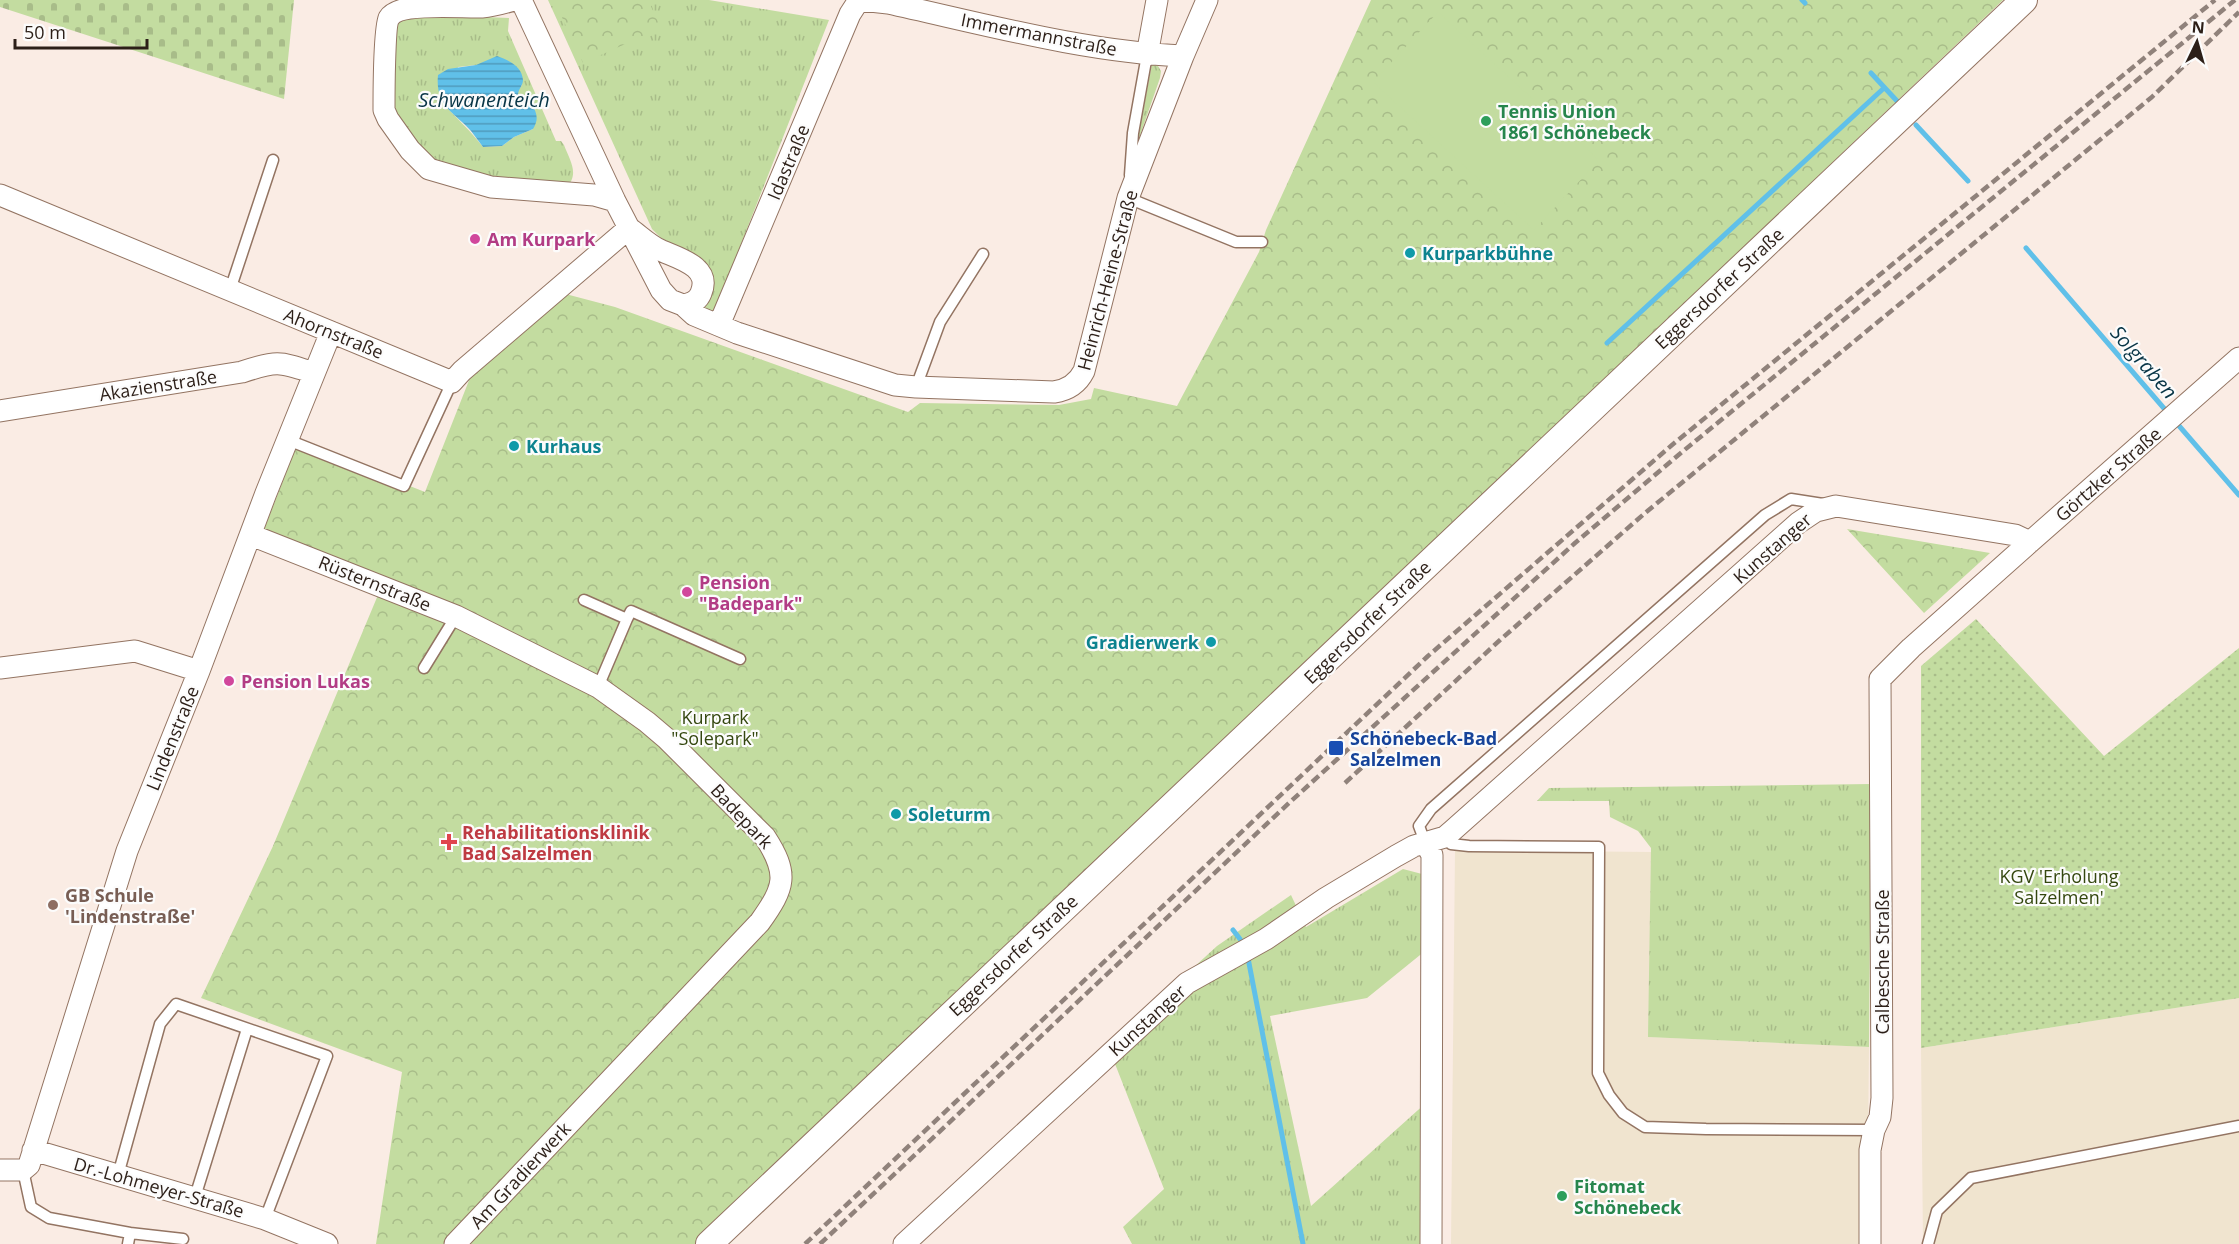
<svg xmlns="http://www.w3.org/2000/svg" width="2239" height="1244" font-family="'Open Sans',sans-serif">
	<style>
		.commercial { fill: #f0e4cf }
		.grass { fill: url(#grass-tufts); fill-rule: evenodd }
		.forest { fill: url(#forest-crowns) }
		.cemetery { fill: url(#cemetery-stones) }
		.garden { fill: url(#garden-dots) }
		.pitch { fill: #c3dca0 }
		.water { fill: url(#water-rules) }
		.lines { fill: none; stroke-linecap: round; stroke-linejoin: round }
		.stream { stroke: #60c0e9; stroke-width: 5 }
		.service-casing { stroke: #937462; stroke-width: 13 }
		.minor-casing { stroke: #937462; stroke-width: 23 }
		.tertiary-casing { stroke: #937462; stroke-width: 28 }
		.service { stroke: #fff; stroke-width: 10 }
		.minor { stroke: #fff; stroke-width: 21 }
		.tertiary { stroke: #fff; stroke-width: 26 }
		.rail { stroke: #90827b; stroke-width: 4.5; stroke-dasharray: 9 4.5; stroke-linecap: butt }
		.leisure-dot { fill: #2e9e5b; stroke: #fcfcfc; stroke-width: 2 }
		.hotel-dot { fill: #d1479c; stroke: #fcfcfc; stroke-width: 2 }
		.culture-dot { fill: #0f9aa8; stroke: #fcfcfc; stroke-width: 2 }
		.transit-dot { fill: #1a4fb4; stroke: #fcfcfc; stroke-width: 2 }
		.health-dot { fill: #e0444e; stroke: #fcfcfc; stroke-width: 2 }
		.education-dot { fill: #8d6e63; stroke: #fcfcfc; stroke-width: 2 }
		.labels { text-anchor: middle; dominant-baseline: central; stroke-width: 4.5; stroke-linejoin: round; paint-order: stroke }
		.street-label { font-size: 18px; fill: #2c1f18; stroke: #fcfcfc }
		.leisure-label { font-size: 18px; font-weight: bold; fill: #27864d; stroke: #fcfcfc; text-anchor: start }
		.hotel-label { font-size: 18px; font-weight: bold; fill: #b23c85; stroke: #fcfcfc; text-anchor: start }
		.culture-label { font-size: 18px; font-weight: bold; fill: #0d838f; stroke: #fcfcfc; text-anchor: start }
		.park-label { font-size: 18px; fill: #34470f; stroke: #fcfcfc }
		.transit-label { font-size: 18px; font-weight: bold; fill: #164399; stroke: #fcfcfc; text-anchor: start }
		.health-label { font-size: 18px; font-weight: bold; fill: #be3a42; stroke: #fcfcfc; text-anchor: start }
		.education-label { font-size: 18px; font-weight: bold; fill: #785e54; stroke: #fcfcfc; text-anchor: start }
		.water-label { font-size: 20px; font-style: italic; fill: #083546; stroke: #fcfcfc }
	</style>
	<defs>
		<pattern id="grass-tufts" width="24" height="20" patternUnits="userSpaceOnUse" patternTransform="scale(1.5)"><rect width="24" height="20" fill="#c3dca0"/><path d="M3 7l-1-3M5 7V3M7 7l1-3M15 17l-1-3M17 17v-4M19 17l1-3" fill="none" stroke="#a8bc89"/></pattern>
		<pattern id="forest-crowns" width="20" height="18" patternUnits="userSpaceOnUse" patternTransform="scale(1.5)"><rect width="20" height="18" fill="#c3dca0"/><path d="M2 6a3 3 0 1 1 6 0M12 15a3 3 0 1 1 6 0" fill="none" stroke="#a8bc89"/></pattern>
		<pattern id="cemetery-stones" width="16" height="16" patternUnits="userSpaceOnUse" patternTransform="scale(1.5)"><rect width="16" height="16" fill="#c3dca0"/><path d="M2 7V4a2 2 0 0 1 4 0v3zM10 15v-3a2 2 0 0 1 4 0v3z" fill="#a8bc89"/></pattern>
		<pattern id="garden-dots" width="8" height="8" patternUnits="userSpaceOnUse" patternTransform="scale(1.5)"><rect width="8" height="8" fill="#c3dca0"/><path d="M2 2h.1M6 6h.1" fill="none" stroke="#a8bc89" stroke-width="1.8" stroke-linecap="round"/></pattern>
		<pattern id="water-rules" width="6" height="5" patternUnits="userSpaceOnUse" patternTransform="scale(1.5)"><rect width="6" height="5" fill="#60c0e9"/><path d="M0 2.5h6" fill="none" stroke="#4f9bbc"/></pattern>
	</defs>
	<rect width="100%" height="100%" fill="#faece4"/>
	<path class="commercial" d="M1455 850 1651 852 1649 1037 1869 1047 1867 1244H1451Z
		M2239 998V1244H1923L1921 1048Z"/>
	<path class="grass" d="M548 0H709L829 20 723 290 710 317 703 314 711 289 692 254 661 238 652 229Z
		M477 11 485 17 509 18 508 31 556 141H561L564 145C570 161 580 174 566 188L444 170 395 122 390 86 393 19ZM476 65 522 85 518 90V95L526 104H532L533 129 514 137 502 146 483 147C471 131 457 119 444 104L458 67Z
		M1152 64 1158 66 1161 71 1160 78 1137 144Z
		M1871 784 1869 1047 1648 1037 1651 848 1638 831 1610 817 1609 801H1537L1549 788Z
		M1403 869 1422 874 1425 951 1367 998 1270 1016 1311 1206 1427 1102 1423 1244H1132L1123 1227 1164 1189 1108 1046 1217 946 1291 895 1306 927Z"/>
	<path class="forest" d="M554 0H648L661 28 583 63Z
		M1371 0H2003L697 1244H376L402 1072 201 998 273 846 383 583 261 537 298 442 425 492 479 355 558 292 615 307 908 412 920 403 1059 405 1091 399 1094 388 1177 406 1259 252 1266 230Z
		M1847 529 1990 553 1924 613Z"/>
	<path class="cemetery" d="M0 0H294L284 99 0 7Z"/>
	<path class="garden" d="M1976 619 2104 756 2239 648V998L1921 1048V666Z"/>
	<path class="pitch" d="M1438 12 1599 160 1534 230 1373 82Z"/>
	<path class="water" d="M497 56C508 60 522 66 523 80 523 86 518 89 518 95L526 104H532C537 114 539 119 533 129L514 137 502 146 483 147C479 142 475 136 471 131 454 112 435 106 438 75L448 69 476 65Z"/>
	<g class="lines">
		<path class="stream" d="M1802 0 1805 3
			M1871 73 1897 101
			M1916 125 1968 181
			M2026 248 2168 413
			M1607 343 1884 88
			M2174 420 2239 495
			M1233 930 1240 939
			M1248 958 1303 1244"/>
		<defs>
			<path id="service" d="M1130 175 1133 133 1147 55
				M1129 194 1128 198 1236 242H1262
				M230 290 273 160
				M916 387 940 322 983 254
				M288 440 404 486 452 382
				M584 600 627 619 598 687
				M627 619 631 611 740 659
				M424 668 456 616
				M1445 837 1451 844 1469 846 1599 847 1598 1073 1609 1095 1623 1113 1645 1127 1706 1129 1874 1130
				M1425 842 1419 826 1431 809 1765 515 1791 499 1823 504
				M23 1170 31 1207 49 1218 130 1233 128 1244
				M118 1175 160 1024 176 1004 327 1056 265 1219
				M195 1197 247 1029
				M130 1233 183 1239
				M1928 1244 1937 1211 1971 1178 2239 1126"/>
			<path id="minor" d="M514 0C504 3 493 6 482 7 462 8 399 1 389 18 384 26 384 96 384 110L388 119 410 150 429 169 491 187 594 195 615 201
				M521 0 615 201 661 290 670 300 683 305C690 304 698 301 701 293 712 266 677 258 660 250 649 245 639 235 629 228
				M861 0 888 3C984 24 1085 52 1183 56
				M1147 55 1157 0
				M0 195 452 382 462 371 629 228
				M683 305 694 315 737 333 895 385 916 387 1054 392C1068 390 1078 383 1084 371L1128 198 1183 56 1207 0
				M719 325 850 14 859 0
				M0 411 242 372C278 360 280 362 314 373
				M251 535 456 616 598 687 647 722 667 739 765 837C789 874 785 887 760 922L455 1244
				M0 668 135 651 199 671
				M1425 842 1432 855 1431 1244
				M33 1150 265 1219 327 1244
				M0 1170H23L29 1165 127 851 199 671 266 493 331 332
				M904 1244 1187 983 1266 939 1326 898 1396 856 1414 846 1445 837 1452 831 1798 523 1816 511 1836 506 2015 535 2030 542
				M1870 1244V1150L1874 1130 1880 1117 1882 1098 1880 679 1911 648 2030 542 2239 358"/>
			<path id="tertiary" d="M709 1244 2024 0"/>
		</defs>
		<use href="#service" class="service-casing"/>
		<use href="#minor" class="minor-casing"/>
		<use href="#tertiary" class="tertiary-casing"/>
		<use href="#service" class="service"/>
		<use href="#minor" class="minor"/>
		<use href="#tertiary" class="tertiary"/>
		<path class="rail" d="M1345 783 1500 640 1645 513 2152 97 2239 12
			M805 1244 1428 656 1672 445 2215 0
			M820 1244 1289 803 1575 543 1682 452 2235 0"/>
	</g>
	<g class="leisure-dot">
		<circle cx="1486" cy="121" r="6"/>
		<circle cx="1562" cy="1196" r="6"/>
	</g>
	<g class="hotel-dot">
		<circle cx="475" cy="239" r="6"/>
		<circle cx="687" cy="592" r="6"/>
		<circle cx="229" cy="681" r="6"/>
	</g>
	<g class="culture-dot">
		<circle cx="1410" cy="253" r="6"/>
		<circle cx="514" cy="446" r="6"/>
		<circle cx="1211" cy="642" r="6"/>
		<circle cx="896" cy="814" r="6"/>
	</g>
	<rect class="transit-dot" x="1328" y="740" width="16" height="16" rx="3"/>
	<path class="health-dot" d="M446 833h6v6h6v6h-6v6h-6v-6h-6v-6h6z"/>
	<circle class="education-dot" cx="53" cy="905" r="6"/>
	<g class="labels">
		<g class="street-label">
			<text transform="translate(1039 34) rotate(11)">Immermannstraße</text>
			<text transform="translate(788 162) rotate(-67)">Idastraße</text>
			<text transform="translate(1107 280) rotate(-75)">Heinrich-Heine-Straße</text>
			<text transform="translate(1719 288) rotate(-43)">Eggersdorfer Straße</text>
			<text transform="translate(334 333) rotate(22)">Ahornstraße</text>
			<text transform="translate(158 385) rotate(-9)">Akazienstraße</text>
			<text transform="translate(2108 474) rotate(-41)">Görtzker Straße</text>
			<text transform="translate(1772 548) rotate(-41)">Kunstanger</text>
			<text transform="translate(375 583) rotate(22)">Rüsternstraße</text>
			<text transform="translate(1367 622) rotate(-44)">Eggersdorfer Straße</text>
			<text transform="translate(172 738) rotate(-68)">Lindenstraße</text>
			<text transform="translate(742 816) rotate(47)">Badepark</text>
			<text transform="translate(1013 955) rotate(-43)">Eggersdorfer Straße</text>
			<text transform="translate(1882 962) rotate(-90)">Calbesche Straße</text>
			<text transform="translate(1147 1020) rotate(-42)">Kunstanger</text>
			<text transform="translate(520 1175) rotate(-47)">Am Gradierwerk</text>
			<text transform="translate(159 1187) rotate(16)">Dr.-Lohmeyer-Straße</text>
		</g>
		<g class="leisure-label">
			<text x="1498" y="111">Tennis Union<tspan x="1498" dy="21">1861 Schönebeck</tspan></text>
			<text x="1574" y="1186">Fitomat<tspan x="1574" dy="21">Schönebeck</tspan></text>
		</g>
		<g class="hotel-label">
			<text x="487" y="239">Am Kurpark</text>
			<text x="699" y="582">Pension<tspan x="699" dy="21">"Badepark"</tspan></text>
			<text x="241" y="681">Pension Lukas</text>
		</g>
		<g class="culture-label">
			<text x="1422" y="253">Kurparkbühne</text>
			<text x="526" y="446">Kurhaus</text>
			<text x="1199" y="642" text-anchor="end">Gradierwerk</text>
			<text x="908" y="814">Soleturm</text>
		</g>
		<g class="park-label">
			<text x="715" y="717">Kurpark<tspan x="715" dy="21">"Solepark"</tspan></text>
			<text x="2059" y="876">KGV 'Erholung<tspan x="2059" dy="21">Salzelmen'</tspan></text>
		</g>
		<g class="transit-label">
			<text x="1350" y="738">Schönebeck-Bad<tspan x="1350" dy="21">Salzelmen</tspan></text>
		</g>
		<g class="health-label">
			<text x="462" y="832">Rehabilitationsklinik<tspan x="462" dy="21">Bad Salzelmen</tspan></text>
		</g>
		<g class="education-label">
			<text x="65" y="895">GB Schule<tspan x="65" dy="21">'Lindenstraße'</tspan></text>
		</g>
		<g class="water-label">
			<text x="484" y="99">Schwanenteich</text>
			<text transform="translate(2144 362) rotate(49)">Solgraben</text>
		</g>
	</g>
	<g transform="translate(2197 42) rotate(5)" stroke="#fcfcfc" stroke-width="4.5" paint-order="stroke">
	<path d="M0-4.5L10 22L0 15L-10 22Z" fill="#2c1f18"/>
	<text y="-9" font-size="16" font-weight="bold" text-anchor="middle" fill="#2c1f18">N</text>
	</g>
	<path d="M15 39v9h132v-9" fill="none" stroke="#2c1f18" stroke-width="3"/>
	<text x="24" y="39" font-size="18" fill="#2c1f18" stroke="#fcfcfc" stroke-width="4.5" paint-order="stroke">50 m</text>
</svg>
